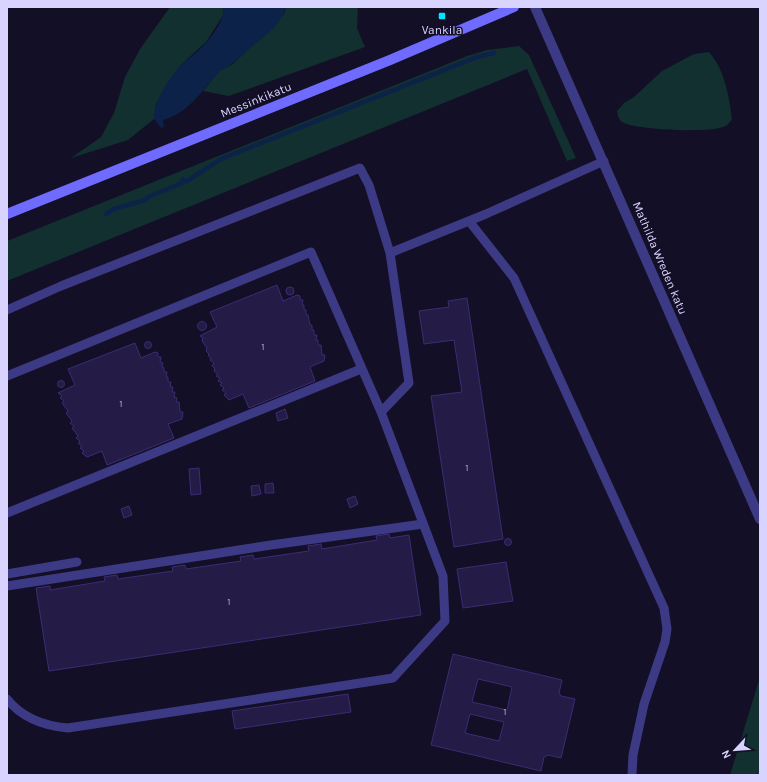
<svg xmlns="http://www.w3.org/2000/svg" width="767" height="782" font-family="Karla,sans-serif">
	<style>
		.green { fill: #12302f }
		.water { fill: #0c2248 }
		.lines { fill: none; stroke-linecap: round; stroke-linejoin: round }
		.stream { stroke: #0c2248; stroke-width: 4.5 }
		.building { fill: #241b47; stroke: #3b2d73; fill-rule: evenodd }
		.lane { stroke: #3d3a85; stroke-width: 9 }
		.street { stroke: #3d3a85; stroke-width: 10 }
		.secondary { stroke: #6f6bff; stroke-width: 10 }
		.poi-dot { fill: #00e5ff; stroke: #130f26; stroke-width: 1.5 }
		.labels { text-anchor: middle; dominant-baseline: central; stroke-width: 3; stroke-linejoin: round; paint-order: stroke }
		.number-label { font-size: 10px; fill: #aca6d1 }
		.poi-label { font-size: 12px; fill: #d9d4ff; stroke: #130f26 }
		.street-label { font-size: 12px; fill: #d9d4ff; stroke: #130f26 }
	</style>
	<rect width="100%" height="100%" fill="#130f26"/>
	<path class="green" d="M170 7H223L224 14 206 42 181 65 162 93 156 104 154 119 128 140 71 158 101 137 114 113 125 77 140 49Z
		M286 7H358L357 28 365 47 229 96 203 91 219 71 233 64 284 14Z
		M519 46 529 55 576 158 567 161 527 69 7 281V241L467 56 487 50Z
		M709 52C725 70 729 97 732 119 730 122 727 126 723 127 708 133 635 130 622 122 618 119 618 115 617 111L624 103 634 97 662 71 694 54Z
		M760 677V775H730Z"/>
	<path class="water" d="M223 7H286C279 28 264 36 248 50 242 54 238 60 232 64 228 67 222 69 219 72 202 90 189 113 163 120L164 127 161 128 154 119C154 102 169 77 181 65 186 60 193 56 198 51 207 43 227 19 223 7Z"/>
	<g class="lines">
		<path class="stream" d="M183 181H187L221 159 477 57 494 53
			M106 214 114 209 145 200 148 197 182 183 183 179"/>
	</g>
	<path class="building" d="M277 285 283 301 297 295 300 296V300H303L302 305H304V310H306V315H308L310 325H312V330H314V335H317L316 340H318V345H321L322 355H325L324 361 310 367 315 381 249 408 243 394 229 400 224 395 226 393 222 390 224 388 220 385 222 383 218 381 220 378 216 376 218 374 214 371 215 368 212 366 214 363 210 360 211 359 208 355 209 354 206 351 207 348 202 341 203 338 200 336 217 327 210 312Z
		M286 291a4 4 0 1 1 8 0a4 4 0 1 1-8 0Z
		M467 298 503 539 454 547 431 396 462 392 454 340 424 344 419 311 449 307 448 301Z
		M197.5 326a4.5 4.5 0 1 1 9 0a4.5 4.5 0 1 1-9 0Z
		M144.5 345a3.5 3.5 0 1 1 7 0a3.5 3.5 0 1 1-7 0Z
		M135 343 141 358 155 352 158 353V357H161L160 362 163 363 162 367 164 368V372H167L166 377H168V382H171L170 387H173L172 392H175L174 397 177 398 176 402H179L180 412H183L182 419 168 424 174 438 107 465 102 451 87 457 82 453 84 451 80 448 82 446 78 443 80 441 76 438 78 436 72 428 74 426 70 423 72 421 66 413 68 411 62 403 64 401 60 398 62 396 58 393 75 385 68 369Z
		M57.5 384a3.5 3.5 0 1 1 7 0a3.5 3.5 0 1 1-7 0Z
		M285 409 288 418 278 421 276 413Z
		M199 468 201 494 191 495 189 469Z
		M273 483 274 493H265V484Z
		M259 485 261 494 252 496 251 486Z
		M355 496 358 504 350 508 347 499Z
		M129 506 132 515 124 518 121 509Z
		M389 534 390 538 409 535 421 615 49 671 36 588 50 586V590L105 581 104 577 117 575 118 579 173 571 172 567 185 565 186 569 241 561 240 557 253 555 254 559 309 551 308 546 321 544 322 549 377 540 376 536Z
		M504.5 542a3.5 3.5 0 1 1 7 0a3.5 3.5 0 1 1-7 0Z
		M506 562 513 601 463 608 457 569Z
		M453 654 562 680 559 693 561 696 575 699 561 758 548 755 544 757 541 771 431 745ZM478 679 512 687 507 710 472 702ZM470 714 504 722 499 741 465 733Z
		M348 694 351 712 235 729 232 711Z"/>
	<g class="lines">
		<path class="lane" d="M469 221 514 278 664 608 667 629 665 642 644 704 633 755 632 775
			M7 310 61 286 360 168 369 185 390 253
			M7 376 311 252 381 412 409 383 390 253 486 214 604 161
			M7 513 361 369
			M7 574 77 562
			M7 586 271 545 423 524
			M7 699C22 718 45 726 68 728L393 678 445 621 443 576 381 412"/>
		<path class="street" d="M535 7 760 519"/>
		<path class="secondary" d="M7 214 390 60 514 7"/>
	</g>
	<rect class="poi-dot" x="438" y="12" width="8" height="8" rx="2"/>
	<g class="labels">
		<g class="number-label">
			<text x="263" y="347">1</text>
			<text x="121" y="404">1</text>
			<text x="467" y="468">1</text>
			<text x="229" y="602">1</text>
			<text x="505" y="712">1</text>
		</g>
		<g class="poi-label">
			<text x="442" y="30">Vankila</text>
		</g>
		<g class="street-label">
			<text transform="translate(256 100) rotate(-22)">Messinkikatu</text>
			<text transform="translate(660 258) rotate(67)">Mathilda Wreden katu</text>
		</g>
	</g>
	<rect width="767" height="782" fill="none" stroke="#d9d4ff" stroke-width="16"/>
	<g transform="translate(735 750) rotate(244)" stroke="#130f26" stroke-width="3" paint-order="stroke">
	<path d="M0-3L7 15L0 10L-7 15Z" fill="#d9d4ff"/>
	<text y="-6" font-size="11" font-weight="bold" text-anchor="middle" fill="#d9d4ff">N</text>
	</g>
</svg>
